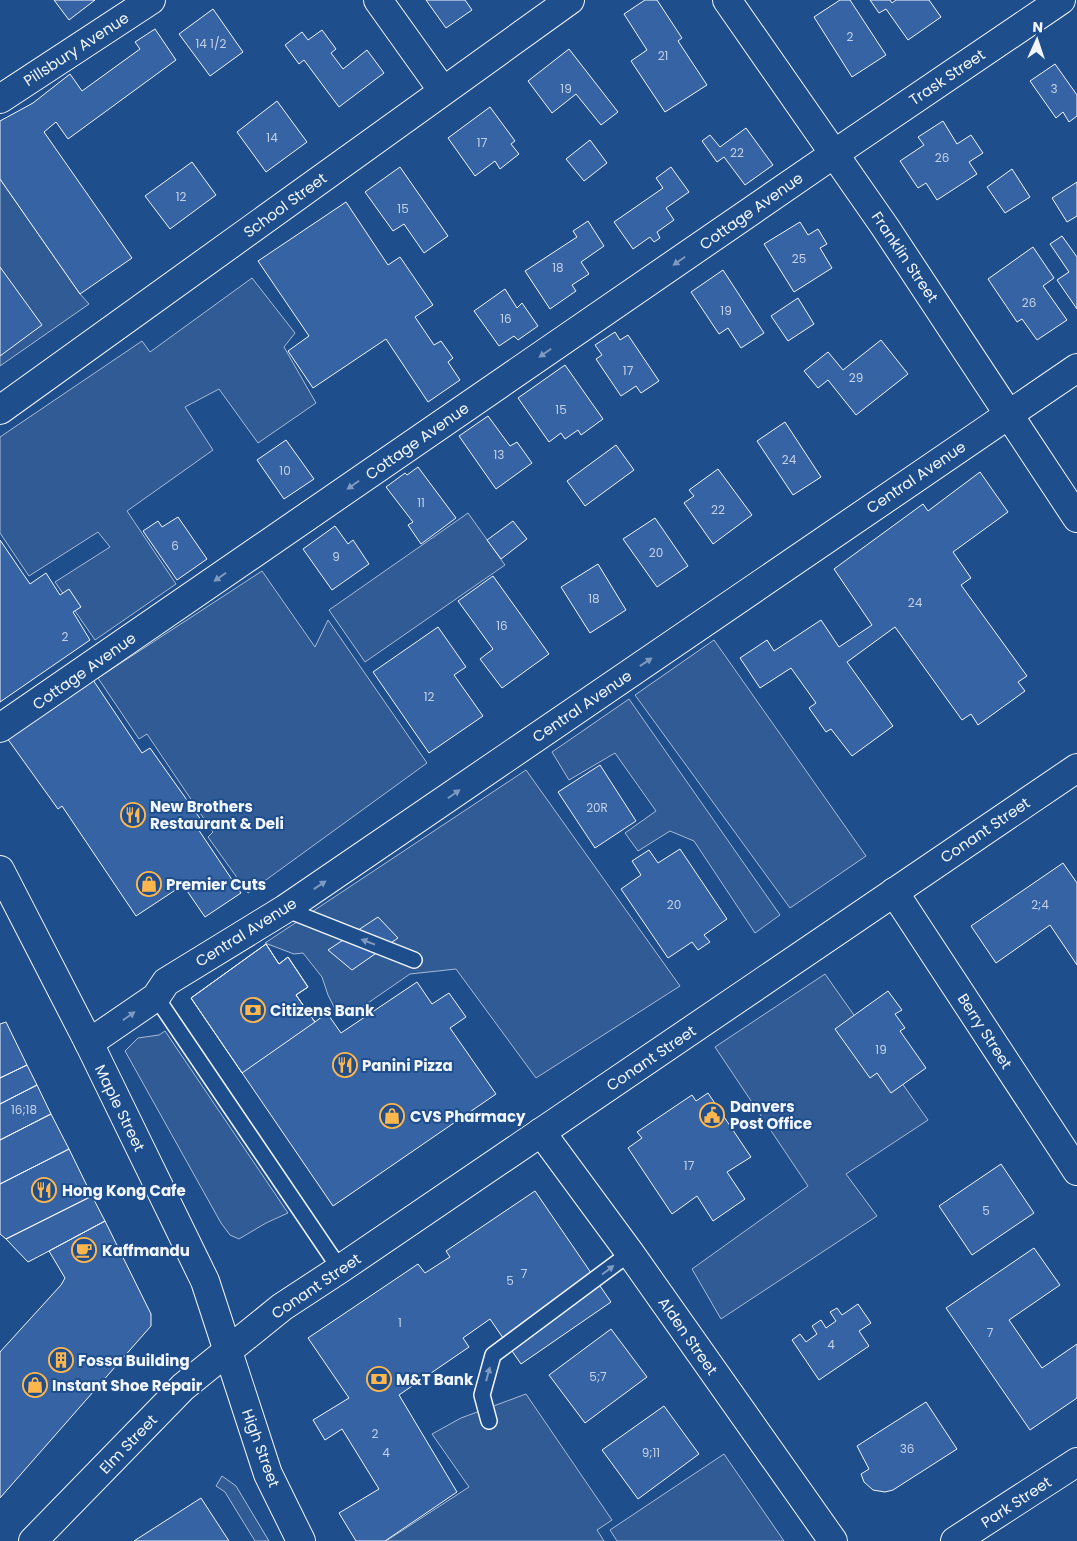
<svg xmlns="http://www.w3.org/2000/svg" width="1077" height="1541" font-family="Poppins,sans-serif">
	<style>
		.parking { fill: #305b95; stroke: #a8bbd7 }
		.building { fill: #3563a3; stroke: #f2f6ff }
		.lines { fill: none; stroke-linecap: round; stroke-linejoin: round }
		.service-casing { stroke: #f2f6ff; stroke-width: 18 }
		.minor-casing { stroke: #f2f6ff; stroke-width: 30 }
		.tertiary-casing { stroke: #f2f6ff; stroke-width: 30 }
		.secondary-casing { stroke: #f2f6ff; stroke-width: 30 }
		.service { stroke: #1f4e8c; stroke-width: 15 }
		.minor { stroke: #1f4e8c; stroke-width: 28 }
		.tertiary { stroke: #1f4e8c; stroke-width: 28 }
		.secondary { stroke: #1f4e8c; stroke-width: 28 }
		.oneway { fill: #7e9ac0 }
		.labels { text-anchor: middle; dominant-baseline: central; stroke-width: 4; stroke-linejoin: round; paint-order: stroke }
		.number-label { font-size: 12px; fill: #c3d1e8 }
		.street-label { font-size: 15px; fill: #f2f6ff; stroke: #1f4e8c }
		.poi-label { font-size: 15px; font-weight: bold; fill: #f2f6ff; stroke: #1f4e8c; text-anchor: start }
	</style>
	<rect width="100%" height="100%" fill="#1f4e8c"/>
	<path class="parking" d="M0 179 80 294 89 304 0 366Z
		M252 278 295 333 284 347 316 403 258 443 219 389 185 407 213 450 127 511 176 584 95 640 55 582 110 547 98 532 29 576 0 533V437L142 341 150 352Z
		M468 513 505 565 365 662 329 610Z
		M262 571 315 647 328 620 427 763 248 893 208 837 213 832 147 734 139 739 98 678Z
		M714 640 866 856 790 908 635 695Z
		M629 699 780 915 755 933 694 841 670 831 638 851 625 833 656 811 615 753 569 780 552 752Z
		M526 770 680 986 536 1078 456 969 410 974 352 1014 338 1015 328 995 322 977 303 953 294 954 265 943Z
		M825 974 928 1120 846 1174 877 1216 721 1319 692 1269 808 1186 715 1047Z
		M165 1031 288 1213 266 1223 239 1239 230 1235 221 1223 125 1051 138 1038 159 1035Z
		M526 1394 612 1520 597 1530 604 1541H386L469 1487 432 1434 461 1418Z
		M724 1454 784 1541H617L610 1530Z
		M222 1476 236 1486 269 1541H255L225 1492 216 1486Z"/>
	<path class="building" d="M54 0H95L69 20Z
		M426 0H465L472 10 446 28Z
		M645 0H657L682 38 678 41 707 85 665 112 631 61 647 50 624 14Z
		M840 0H850L886 55 852 77 814 17Z
		M870 0H890L892 3 896 0H929L941 17 908 40 886 9 879 13Z
		M213 9 243 52 210 76 179 34Z
		M155 29 176 60 68 139 56 122 44 132 132 258 80 294 0 179V121L33 103 70 74 82 91 140 49 135 42Z
		M322 30 336 49 331 53 343 69 367 50 384 73 339 107 304 60 299 64 285 45 302 32 308 40Z
		M569 49 618 112 601 125 576 94 552 113 528 81Z
		M1055 64 1077 95V116L1069 122 1063 112 1056 118 1030 81Z
		M277 101 307 142 266 172 237 132Z
		M490 107 515 141 511 144 519 154 500 169 495 161 475 176 448 138Z
		M943 121 957 144 971 135 983 153 969 162 977 174 937 200 926 183 918 188 900 161 924 145 918 137Z
		M746 128 773 165 745 185 724 157 717 162 702 141 710 135 720 147Z
		M590 140 607 163 584 181 566 159Z
		M192 162 216 195 170 229 145 196Z
		M400 167 448 236 424 253 404 224 393 231 365 192Z
		M671 167 689 192 666 208 674 220 657 232 660 238 654 242 650 237 633 249 614 222 663 188 656 178Z
		M1012 169 1030 197 1005 213 987 187Z
		M1077 182V216L1067 222 1052 198Z
		M346 202 388 265 400 257 433 305 415 317 434 345 441 341 453 358 448 362 460 380 428 402 386 339 313 388 288 351 309 336 258 261Z
		M588 221 604 246 581 262 589 274 572 285 576 291 550 309 525 271 577 237 573 231Z
		M800 222 808 235 818 229 827 244 820 248 832 268 794 292 764 244Z
		M1062 236 1077 257V309L1057 280 1069 272 1050 244Z
		M1033 247 1054 278 1043 286 1067 320 1037 340 1022 319 1017 322 988 279Z
		M0 267 42 325 0 356Z
		M723 270 764 333 741 348 728 328 719 334 691 292Z
		M505 289 517 308 522 303 538 326 518 340 514 336 499 346 474 311Z
		M798 298 814 324 788 341 771 316Z
		M615 332 620 340 628 335 659 381 641 393 636 386 621 396 596 359 602 355 595 345Z
		M881 340 908 374 856 415 828 380 818 388 804 371 828 352 843 370Z
		M565 365 603 419 581 435 578 430 565 439 561 433 549 442 518 398Z
		M488 416 510 446 517 442 532 463 496 489 459 436Z
		M785 422 821 477 793 495 757 441Z
		M286 440 314 479 284 499 257 460Z
		M616 445 634 470 585 506 567 481Z
		M418 467 456 518 421 544 408 525 413 522 386 487 405 473 407 475Z
		M718 469 752 515 713 544 684 503 694 496 689 490Z
		M980 472 1008 512 953 552 971 578 961 585 1027 676 1018 682 1025 691 978 725 971 714 962 720 895 627 847 662 893 726 852 756 831 729 826 732 809 708 816 703 791 668 760 688 740 658 767 640 774 651 821 620 839 647 872 625 834 569 923 504 928 511Z
		M178 517 207 559 177 580 143 531 158 521 162 527Z
		M655 518 688 566 657 587 623 539Z
		M513 521 527 539 501 559 487 540Z
		M335 526 348 544 353 540 369 564 332 590 303 549Z
		M0 540 30 584 46 573 60 595 69 589 81 607 73 612 90 640 0 702Z
		M598 564 626 610 590 633 561 587Z
		M493 576 549 654 502 688 480 659 493 649 458 601Z
		M438 627 466 667 454 675 483 716 429 753 373 672Z
		M91 677 142 753 150 748 204 824 198 829 241 893 205 917 183 885 136 916 62 806 58 809 7 738Z
		M600 765 636 821 595 848 558 792Z
		M680 849 727 919 704 935 710 942 698 950 692 942 668 958 621 889 641 875 632 861 649 850 658 863Z
		M1063 863 1077 883V965L1050 925 996 963 971 926Z
		M378 917 398 938 352 970 328 950Z
		M266 944 279 964 288 957 308 987 296 995 315 1022 242 1073 191 998Z
		M266 944 279 964 288 957 308 987 296 995 315 1022 327 1013 341 1033 417 982 432 1004 449 993 466 1017 450 1028 496 1094 333 1206 191 998Z
		M888 991 902 1010 895 1014 905 1028 900 1031 926 1068 891 1093 877 1073 870 1078 835 1029Z
		M6 1022 27 1065 0 1078V1024Z
		M27 1065 37 1085 0 1104V1078Z
		M37 1085 51 1114 0 1140V1104Z
		M708 1093 751 1157 727 1172 745 1199 713 1221 697 1196 672 1214 628 1148 642 1138 637 1132 692 1095 696 1101Z
		M51 1114 69 1149 0 1184V1140Z
		M69 1149 92 1196 6 1239 0 1234V1184Z
		M1001 1164 1034 1213 972 1255 939 1206Z
		M535 1191 611 1302 521 1364 490 1319 463 1338 469 1347 399 1395 457 1492 385 1541H356L339 1513 379 1489 342 1429 325 1440 313 1420 349 1398 308 1338 418 1264 425 1273 450 1257 446 1251Z
		M92 1196 105 1221 49 1251 28 1262 6 1239Z
		M105 1221 151 1314V1326L0 1498V1352L61 1285 65 1278 49 1251Z
		M1034 1248 1060 1285 1009 1320 1042 1368 1077 1344V1398L1030 1430 946 1308Z
		M858 1304 871 1323 859 1331 869 1346 819 1380 792 1340 800 1334 806 1342 817 1334 812 1326 821 1320 826 1328 836 1321 830 1312 837 1308 842 1315Z
		M611 1329 647 1377 585 1423 549 1375Z
		M926 1402 957 1449 893 1490 885 1492 873 1490 864 1482 861 1474 869 1469 857 1446Z
		M664 1406 699 1454 638 1499 602 1450Z
		M201 1498 229 1541H134Z"/>
	<g class="lines">
		<defs>
			<path id="service" d="M285 909 414 960
				M156 997 340 1269
				M489 1421 482 1395 493 1355 630 1253"/>
			<path id="minor" d="M378 0 443 91
				M0 99 151 0
				M0 410 570 0
				M0 728 834 154 1061 0
				M894 892 1077 1171
				M89 1043 156 997 166 982 285 909 1077 368
				M541 1132 630 1253 833 1541
				M955 1541 1077 1462"/>
			<path id="tertiary" d="M727 0 885 227 1077 518"/>
			<path id="secondary" d="M0 870 89 1043 205 1281 268 1474 301 1541
				M33 1541 183 1387 282 1307 340 1269 1077 768"/>
		</defs>
		<use href="#service" class="service-casing"/>
		<use href="#minor" class="minor-casing"/>
		<use href="#tertiary" class="tertiary-casing"/>
		<use href="#secondary" class="secondary-casing"/>
		<use href="#service" class="service"/>
		<use href="#minor" class="minor"/>
		<use href="#tertiary" class="tertiary"/>
		<use href="#secondary" class="secondary"/>
	</g>
	<defs><path id="oneway-solid" d="M-6-.8H1V-3.2L6.5 0L1 3.2V.8H-6Z" transform="scale(1.25)"/></defs>
	<g class="oneway">
		<use href="#oneway-solid" transform="translate(679 261) rotate(145)"/>
		<use href="#oneway-solid" transform="translate(545 353) rotate(145)"/>
		<use href="#oneway-solid" transform="translate(353 485) rotate(145)"/>
		<use href="#oneway-solid" transform="translate(220 577) rotate(145)"/>
		<use href="#oneway-solid" transform="translate(646 662) rotate(-34)"/>
		<use href="#oneway-solid" transform="translate(454 794) rotate(-35)"/>
		<use href="#oneway-solid" transform="translate(320 885) rotate(-34)"/>
		<use href="#oneway-solid" transform="translate(368 942) rotate(-159)"/>
		<use href="#oneway-solid" transform="translate(129 1016) rotate(-35)"/>
		<use href="#oneway-solid" transform="translate(608 1270) rotate(-37)"/>
		<use href="#oneway-solid" transform="translate(488 1374) rotate(-75)"/>
	</g>
	<defs>
		<symbol id="restaurant-ring" viewBox="-11 -11 22 22"><circle r="9.5" fill="#1f4e8c" stroke="#ffb74d" stroke-width="1.5"/><path d="M-5-6h1v4h1v-4h1v4h1v-4h1v5L-1.5 .5V6h-2V.5L-5-1ZM5-6V6H3V1.5H1.5Q1.5-4 5-6Z" fill="#ffb74d"/></symbol>
		<symbol id="shop-ring" viewBox="-11 -11 22 22"><circle r="9.5" fill="#1f4e8c" stroke="#ffb74d" stroke-width="1.5"/><path d="M-5-2.5h2.3a2.7 3.5 0 0 1 5.4 0H5L5.5 6h-11ZM-1.5-2.5h3a1.5 2.3 0 0 0-3 0Z" fill="#ffb74d"/></symbol>
		<symbol id="bank-ring" viewBox="-11 -11 22 22"><circle r="9.5" fill="#1f4e8c" stroke="#ffb74d" stroke-width="1.5"/><path d="M-6-4H6V4H-6ZM0-2.3a2.3 2.3 0 1 0 0 4.6a2.3 2.3 0 1 0 0-4.6Z" fill="#ffb74d"/></symbol>
		<symbol id="civic-ring" viewBox="-11 -11 22 22"><circle r="9.5" fill="#1f4e8c" stroke="#ffb74d" stroke-width="1.5"/><path d="M-.6-6.5H3V-4.5H.6V-3L4-1V1h2V6H-6V1h2V-1L-.6-3ZM-1.2 2.5V6h2.4V2.5Z" fill="#ffb74d"/></symbol>
		<symbol id="cafe-ring" viewBox="-11 -11 22 22"><circle r="9.5" fill="#1f4e8c" stroke="#ffb74d" stroke-width="1.5"/><path d="M-5.5-4.5H6V0H3Q3 3.5 0 3.5H-2.5Q-5.5 3.5-5.5 0ZM3-3.2v2h1.7v-2ZM-6 4.5H4V6H-6Z" fill="#ffb74d"/></symbol>
		<symbol id="building-ring" viewBox="-11 -11 22 22"><circle r="9.5" fill="#1f4e8c" stroke="#ffb74d" stroke-width="1.5"/><path d="M-4-6H4V6H1V3H-1V6H-4ZM-2.5-4.3h1.7v1.8h-1.7ZM.8-4.3h1.7v1.8H.8ZM-2.5-1h1.7V.8h-1.7ZM.8-1h1.7V.8H.8Z" fill="#ffb74d"/></symbol>
	</defs>
	<g fill-rule="evenodd">
		<use href="#restaurant-ring" x="119" y="801" width="28" height="28"/>
		<use href="#shop-ring" x="135" y="870" width="28" height="28"/>
		<use href="#bank-ring" x="239" y="996" width="28" height="28"/>
		<use href="#restaurant-ring" x="331" y="1051" width="28" height="28"/>
		<use href="#civic-ring" x="698" y="1101" width="28" height="28"/>
		<use href="#shop-ring" x="378" y="1102" width="28" height="28"/>
		<use href="#restaurant-ring" x="30" y="1176" width="28" height="28"/>
		<use href="#cafe-ring" x="70" y="1236" width="28" height="28"/>
		<use href="#building-ring" x="47" y="1346" width="28" height="28"/>
		<use href="#bank-ring" x="365" y="1365" width="28" height="28"/>
		<use href="#shop-ring" x="21" y="1371" width="28" height="28"/>
	</g>
	<g class="labels">
		<g class="number-label">
			<text x="850" y="36">2</text>
			<text x="211" y="43">14 1/2</text>
			<text x="663" y="55">21</text>
			<text x="566" y="88">19</text>
			<text x="1054" y="88">3</text>
			<text x="272" y="137">14</text>
			<text x="482" y="142">17</text>
			<text x="737" y="152">22</text>
			<text x="942" y="157">26</text>
			<text x="181" y="196">12</text>
			<text x="403" y="208">15</text>
			<text x="799" y="258">25</text>
			<text x="558" y="267">18</text>
			<text x="1029" y="302">26</text>
			<text x="726" y="310">19</text>
			<text x="506" y="318">16</text>
			<text x="628" y="370">17</text>
			<text x="856" y="377">29</text>
			<text x="561" y="409">15</text>
			<text x="499" y="454">13</text>
			<text x="789" y="459">24</text>
			<text x="285" y="470">10</text>
			<text x="421" y="502">11</text>
			<text x="718" y="509">22</text>
			<text x="175" y="545">6</text>
			<text x="656" y="552">20</text>
			<text x="336" y="556">9</text>
			<text x="594" y="598">18</text>
			<text x="915" y="602">24</text>
			<text x="502" y="625">16</text>
			<text x="65" y="636">2</text>
			<text x="429" y="696">12</text>
			<text x="597" y="807">20R</text>
			<text x="674" y="904">20</text>
			<text x="1040" y="904">2;4</text>
			<text x="881" y="1049">19</text>
			<text x="24" y="1109">16;18</text>
			<text x="689" y="1165">17</text>
			<text x="986" y="1210">5</text>
			<text x="524" y="1273">7</text>
			<text x="510" y="1280">5</text>
			<text x="400" y="1322">1</text>
			<text x="990" y="1332">7</text>
			<text x="831" y="1344">4</text>
			<text x="598" y="1376">5;7</text>
			<text x="375" y="1433">2</text>
			<text x="907" y="1448">36</text>
			<text x="386" y="1452">4</text>
			<text x="651" y="1452">9;11</text>
		</g>
		<g class="street-label">
			<text transform="translate(76 49) rotate(-33)">Pillsbury Avenue</text>
			<text transform="translate(947 77) rotate(-34)">Trask Street</text>
			<text transform="translate(285 205) rotate(-36)">School Street</text>
			<text transform="translate(751 211) rotate(-35)">Cottage Avenue</text>
			<text transform="translate(905 257) rotate(56)">Franklin Street</text>
			<text transform="translate(417 441) rotate(-35)">Cottage Avenue</text>
			<text transform="translate(916 477) rotate(-34)">Central Avenue</text>
			<text transform="translate(84 671) rotate(-35)">Cottage Avenue</text>
			<text transform="translate(582 706) rotate(-34)">Central Avenue</text>
			<text transform="translate(985 830) rotate(-34)">Conant Street</text>
			<text transform="translate(246 932) rotate(-32)">Central Avenue</text>
			<text transform="translate(985 1031) rotate(57)">Berry Street</text>
			<text transform="translate(651 1058) rotate(-34)">Conant Street</text>
			<text transform="translate(120 1108) rotate(64)">Maple Street</text>
			<text transform="translate(316 1286) rotate(-34)">Conant Street</text>
			<text transform="translate(688 1336) rotate(55)">Alden Street</text>
			<text transform="translate(128 1444) rotate(-46)">Elm Street</text>
			<text transform="translate(261 1448) rotate(70)">High Street</text>
			<text transform="translate(1016 1502) rotate(-33)">Park Street</text>
		</g>
		<g class="poi-label">
			<text x="150" y="806">New Brothers<tspan x="150" dy="17">Restaurant &amp; Deli</tspan></text>
			<text x="166" y="884">Premier Cuts</text>
			<text x="270" y="1010">Citizens Bank</text>
			<text x="362" y="1065">Panini Pizza</text>
			<text x="730" y="1106">Danvers<tspan x="730" dy="17">Post Office</tspan></text>
			<text x="410" y="1116">CVS Pharmacy</text>
			<text x="62" y="1190">Hong Kong Cafe</text>
			<text x="102" y="1250">Kaffmandu</text>
			<text x="78" y="1360">Fossa Building</text>
			<text x="396" y="1379">M&amp;T Bank</text>
			<text x="52" y="1385">Instant Shoe Repair</text>
		</g>
	</g>
	<g transform="translate(1037 40) rotate(3)" stroke="#1f4e8c" stroke-width="4" paint-order="stroke">
	<path d="M0-4L9 19L0 12L-9 19Z" fill="#f2f6ff"/>
	<text y="-8" font-size="14" font-weight="bold" text-anchor="middle" fill="#f2f6ff">N</text>
	</g>
</svg>
